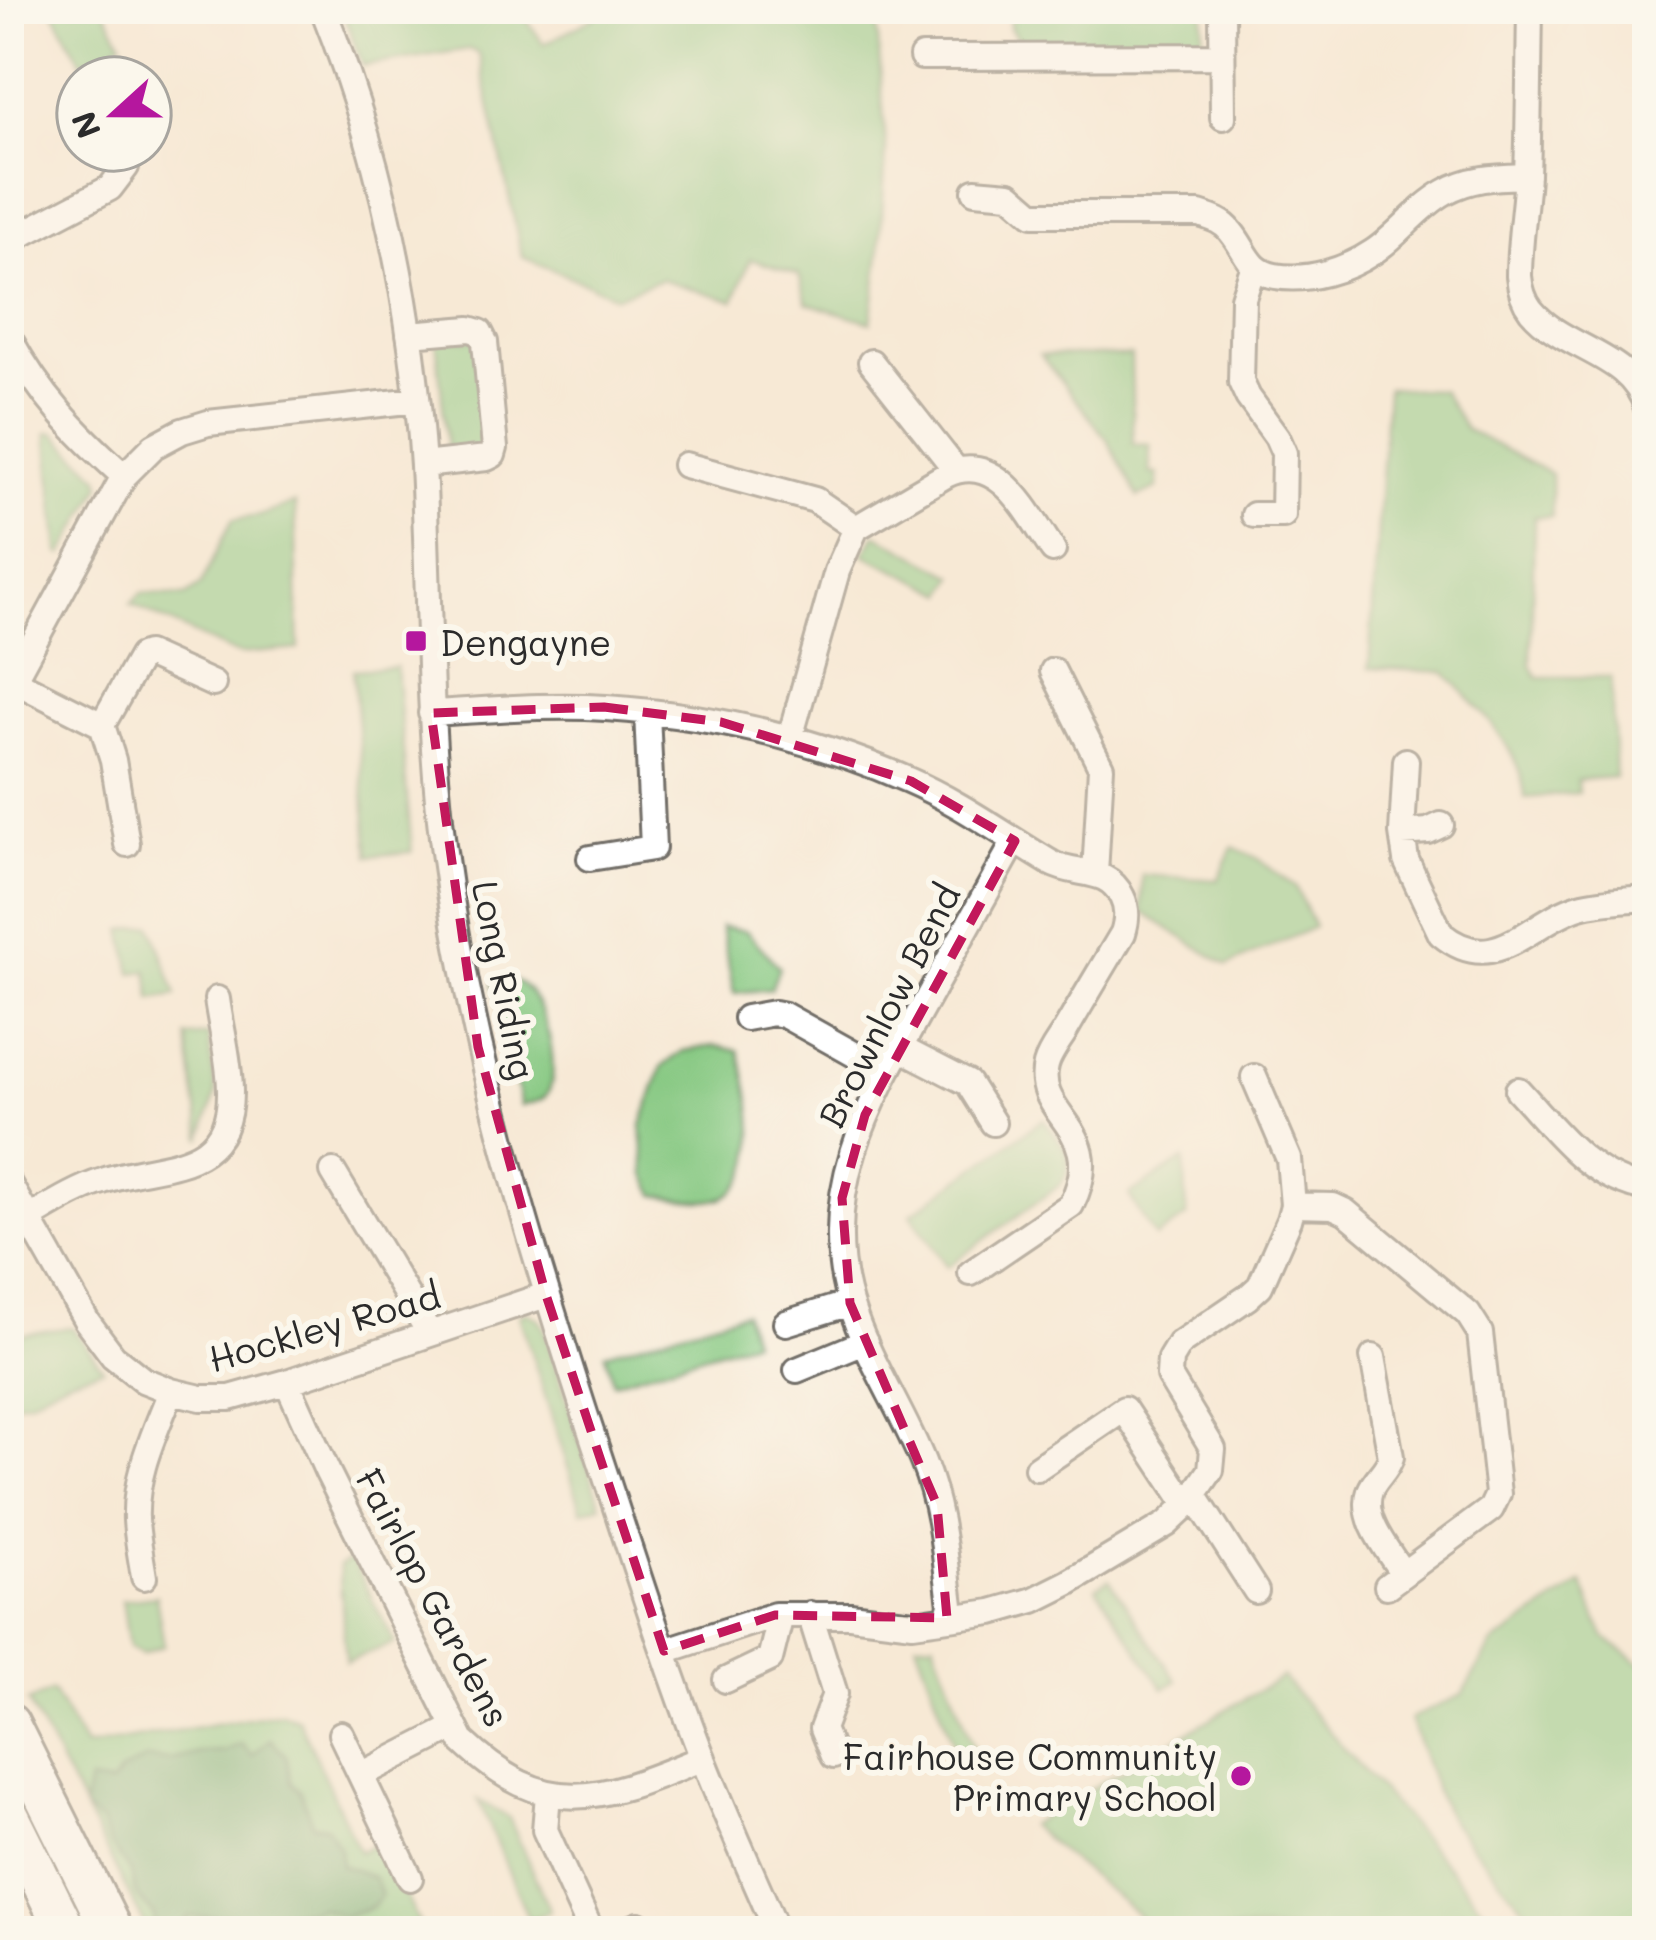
<svg xmlns="http://www.w3.org/2000/svg" width="1656" height="1940" font-family="Mali,sans-serif">
	<style>
		.green { fill: #85c881; stroke: #587a56; stroke-width: 3 }
		.forest { fill: #6cac6f; stroke: #4c6c4d; stroke-width: 3 }
		.lines { fill: none; stroke-linecap: round; stroke-linejoin: round }
		.minor-casing { stroke: #726e67; stroke-width: 30 }
		.primary-casing { stroke: #726e67; stroke-width: 45 }
		.minor { stroke: #fff; stroke-width: 24 }
		.primary { stroke: #fff; stroke-width: 39 }
		.marked { fill: none; stroke: #c2185b; stroke-width: 9; stroke-dasharray: 24 15; stroke-linejoin: round }
		.poi-dot { fill: #b5179e; stroke: #fbf7ec; stroke-width: 4.5 }
		.labels { text-anchor: middle; dominant-baseline: central; stroke-width: 12; stroke-linejoin: round; paint-order: stroke }
		.poi-label { font-size: 36px; fill: #2b2b2b; stroke: #fbf7ec; text-anchor: start }
		.street-label { font-size: 36px; fill: #2b2b2b; stroke: #fbf7ec }
	</style>
	<rect width="100%" height="100%" fill="#fbf7ec"/>
	<filter id="ink" filterUnits="userSpaceOnUse"><feTurbulence type="fractalNoise" baseFrequency=".00833" numOctaves="2"/><feDisplacementMap in="SourceGraphic" scale="24" xChannelSelector="R" yChannelSelector="G"/><feConvolveMatrix kernelMatrix="1 2 1 2 8 2 1 2 1" color-interpolation-filters="sRGB"/></filter>
	<filter id="wash" filterUnits="userSpaceOnUse"><feTurbulence type="fractalNoise" baseFrequency=".004" numOctaves="4" result="noise"/><feDisplacementMap in="SourceGraphic" scale="48" xChannelSelector="R" yChannelSelector="G"/><feGaussianBlur stdDeviation="2.7" result="paint"/><feColorMatrix in="noise" values="0 0 0 0 0 0 0 0 0 0 0 0 0 0 0 0 0 1.4 0 .05"/><feComposite in="paint" operator="in"/></filter>
	<g filter="url(#wash)">
		<rect width="100%" height="100%" fill="#f7e9d6"/>
		<path class="green" d="M104 9 122 42 82 63 53 10Z
			M341 9H519L544 44 609 9H876L886 150 879 263 871 322 807 303 799 275 750 259 734 301 661 279 616 296 522 257 479 54 469 49 363 66Z
			M1010 9H1204L1203 50 1030 57 1010 28Z
			M436 339H477L487 449 448 457Z
			M1040 355 1131 356 1133 444 1150 445V473L1158 474V488L1138 497 1107 439Z
			M1387 388 1441 390 1465 429 1551 474 1552 516 1534 517 1531 666 1538 677H1611L1615 777 1577 780 1578 793 1525 798C1522 749 1477 706 1445 672L1369 668Z
			M47 433H55L100 477 102 485 63 555 59 553Z
			M295 503 299 649 240 654 229 651 131 604 142 593 186 596 201 585 232 520 259 516Z
			M876 534 955 576 946 594 864 554Z
			M396 667 412 852 369 856 353 670Z
			M1233 847 1257 858 1296 888 1314 927 1228 966 1142 912V875L1218 880Z
			M152 925 177 995 152 999 148 971 132 973 123 930Z
			M721 927 746 931 779 967 771 989 734 993Z
			M515 981C543 990 563 1069 547 1094 542 1102 529 1103 521 1106L493 984Z
			M208 1035 216 1093 202 1139 187 1037Z
			M715 1046 738 1050C750 1087 771 1180 722 1198 703 1205 675 1198 656 1195L646 1175 642 1125 662 1067 683 1051Z
			M1043 1119C1059 1140 1080 1158 1060 1185L947 1267 911 1214Z
			M1184 1160 1187 1217 1155 1238 1129 1195Z
			M527 1312 539 1319 543 1325 601 1505 582 1511 519 1315Z
			M744 1312 752 1340 613 1382 605 1353Z
			M72 1327 103 1368 67 1379 29 1400 9 1404V1336Z
			M352 1560 395 1643 346 1662 339 1566Z
			M1109 1579 1177 1681 1164 1689 1096 1587Z
			M1582 1583 1604 1637 1647 1668V1931H1544L1452 1823 1436 1793 1410 1719 1462 1695 1492 1645Z
			M156 1596 164 1645 142 1654 129 1647 122 1600Z
			M934 1641 980 1763 963 1770 916 1642Z
			M1282 1677 1503 1931H1128L1139 1916 1029 1825Z
			M52 1691 85 1747 281 1712 298 1719 359 1852 379 1841 423 1931H148L28 1702Z
			M478 1800 509 1818 550 1911 529 1920Z"/>
		<path class="forest" d="M270 1739 286 1756 291 1782 300 1791 312 1824 326 1826 340 1849 341 1865 374 1877 381 1895 372 1907 344 1916 321 1908 280 1914 266 1931H239L231 1916 188 1917 180 1931H156L154 1915 136 1895 130 1872 108 1841 101 1823 83 1808 89 1782 110 1785 121 1772 147 1759 171 1760 204 1752 224 1751 241 1744 252 1755Z"/>
	</g>
	<g filter="url(#ink)">
		<g class="lines">
			<defs>
				<path id="minor" d="M323 9C381 154 413 310 423 466 430 592 427 719 443 845 469 1044 527 1235 589 1426 626 1536 660 1648 702 1756 725 1815 752 1873 777 1931
					M1222 9 1223 117
					M1530 9C1529 64 1529 120 1527 175 1525 208 1519 243 1519 276 1520 288 1524 301 1531 310 1565 351 1632 353 1647 408
					M922 57 1222 56
					M975 191 1010 194 1033 214H1199C1212 218 1223 221 1231 232 1247 251 1248 271 1275 276 1308 282 1346 270 1373 252 1399 235 1418 207 1445 192 1471 177 1498 177 1527 176
					M9 241 110 188 126 167 129 150
					M1253 268 1243 298 1241 382 1248 397 1277 437 1284 453 1283 515H1254
					M409 334 470 329 480 332 485 342 495 448 493 455 487 458 423 465
					M9 338C41 397 75 432 124 476
					M871 362 956 470
					M685 465 815 500 856 528
					M1053 671 1101 767 1095 874
					M13 680 102 725 113 760 127 844
					M9 688 124 476 154 446 182 431 208 423 417 400
					M431 713C489 710 548 704 606 708 709 715 813 738 908 780 959 802 1004 835 1051 863 1076 877 1108 866 1122 897 1128 909 1127 920 1123 933 1104 965 1084 998 1065 1031 1059 1041 1049 1053 1046 1065 1033 1117 1110 1128 1071 1205L971 1273
					M102 725 141 656 147 654 213 684
					M790 738 837 571 856 528 946 475C999 450 1028 514 1053 550
					M1406 761 1402 833 1406 860 1441 934C1495 979 1529 921 1580 906 1601 900 1625 900 1647 898
					M1402 833 1428 831 1441 825
					M590 858 653 848 647 712
					M746 1018 774 1013 784 1015 886 1072
					M900 1048 968 1083 993 1123
					M1518 1090C1556 1131 1589 1179 1647 1189
					M333 1172 430 1334
					M9 1184 86 1320 113 1356 143 1380 171 1391 201 1398H230L287 1382 546 1295
					M1293 1205 1333 1206 1346 1212 1468 1314 1480 1333 1498 1494 1491 1509 1387 1586
					M28 1219C52 1205 77 1189 103 1181 158 1161 231 1175 230 1091 230 1061 221 1029 217 999
					M786 1323 850 1303
					M1373 1357 1391 1457C1387 1471 1375 1478 1370 1491 1360 1520 1389 1551 1403 1574
					M797 1370 865 1342
					M287 1382 328 1473 462 1741C550 1824 603 1798 703 1758
					M1037 1468 1124 1409 1187 1505
					M1195 1496 1256 1591
					M144 1577C141 1558 137 1538 136 1520 134 1474 155 1433 171 1391
					M810 1614 835 1694 822 1729 833 1756
					M947 1618 951 1605C945 1557 942 1508 923 1462 901 1408 867 1359 850 1303 816 1190 873 1096 926 1001 956 948 985 894 1015 841
					M664 1651 775 1615H850L913 1623 992 1612 1034 1600 1068 1583 1167 1524 1187 1505 1211 1470 1213 1449 1169 1376 1170 1359 1179 1344 1248 1297 1260 1286 1289 1220 1293 1205 1289 1159 1254 1077
					M726 1680 770 1659 781 1615
					M341 1734 410 1878
					M361 1775 455 1727
					M548 1794 545 1830 591 1931
					M625 1931 639 1925"/>
				<path id="primary" d="M9 1724 112 1931
					M9 1816 66 1931"/>
			</defs>
			<use href="#minor" class="minor-casing"/>
			<use href="#primary" class="primary-casing"/>
			<use href="#minor" class="minor"/>
			<use href="#primary" class="primary"/>
		</g>
	</g>
	<path d="M0 0H1656V1940H0ZM604 707 721 722 911 781 1015 841 865 1115 842 1198 850 1303 937 1505 947 1618 775 1615 664 1651 546 1295 478 1047 431 713Z" fill="#f7e9d6" fill-opacity=".55" fill-rule="evenodd"/>
	<path class="marked" d="M604 707 721 722 911 781 1015 841 865 1115 842 1198 850 1303 937 1505 947 1618 775 1615 664 1651 546 1295 478 1047 431 713Z"/>
	<g class="poi-dot">
		<rect x="404" y="629" width="24" height="24" rx="6"/>
		<circle cx="1241" cy="1776" r="12"/>
	</g>
	<g class="labels">
		<g class="poi-label">
			<text x="440" y="641">Dengayne</text>
			<text x="1217" y="1755" text-anchor="end">Fairhouse Community<tspan x="1217" dy="41">Primary School</tspan></text>
		</g>
		<g class="street-label">
			<text transform="translate(505 980) rotate(79)">Long Riding</text>
			<text transform="translate(888 1005) rotate(-63)">Brownlow Bend</text>
			<text transform="translate(324 1326) rotate(-16)">Hockley Road</text>
			<text transform="translate(434 1597) rotate(62)">Fairlop Gardens</text>
		</g>
	</g>
	<rect width="1656" height="1940" fill="none" stroke="#fbf7ec" stroke-width="48"/>
	<g transform="translate(114 114) rotate(249)"><circle r="57" fill="#fbf7ec" stroke="#a8a59f" stroke-width="3"/>
	<path d="M0-9L21 45L0 30L-21 45Z" fill="#b5179e"/>
	<text y="-18" font-size="33" font-weight="bold" text-anchor="middle" fill="#2b2b2b">N</text>
	</g>
</svg>
